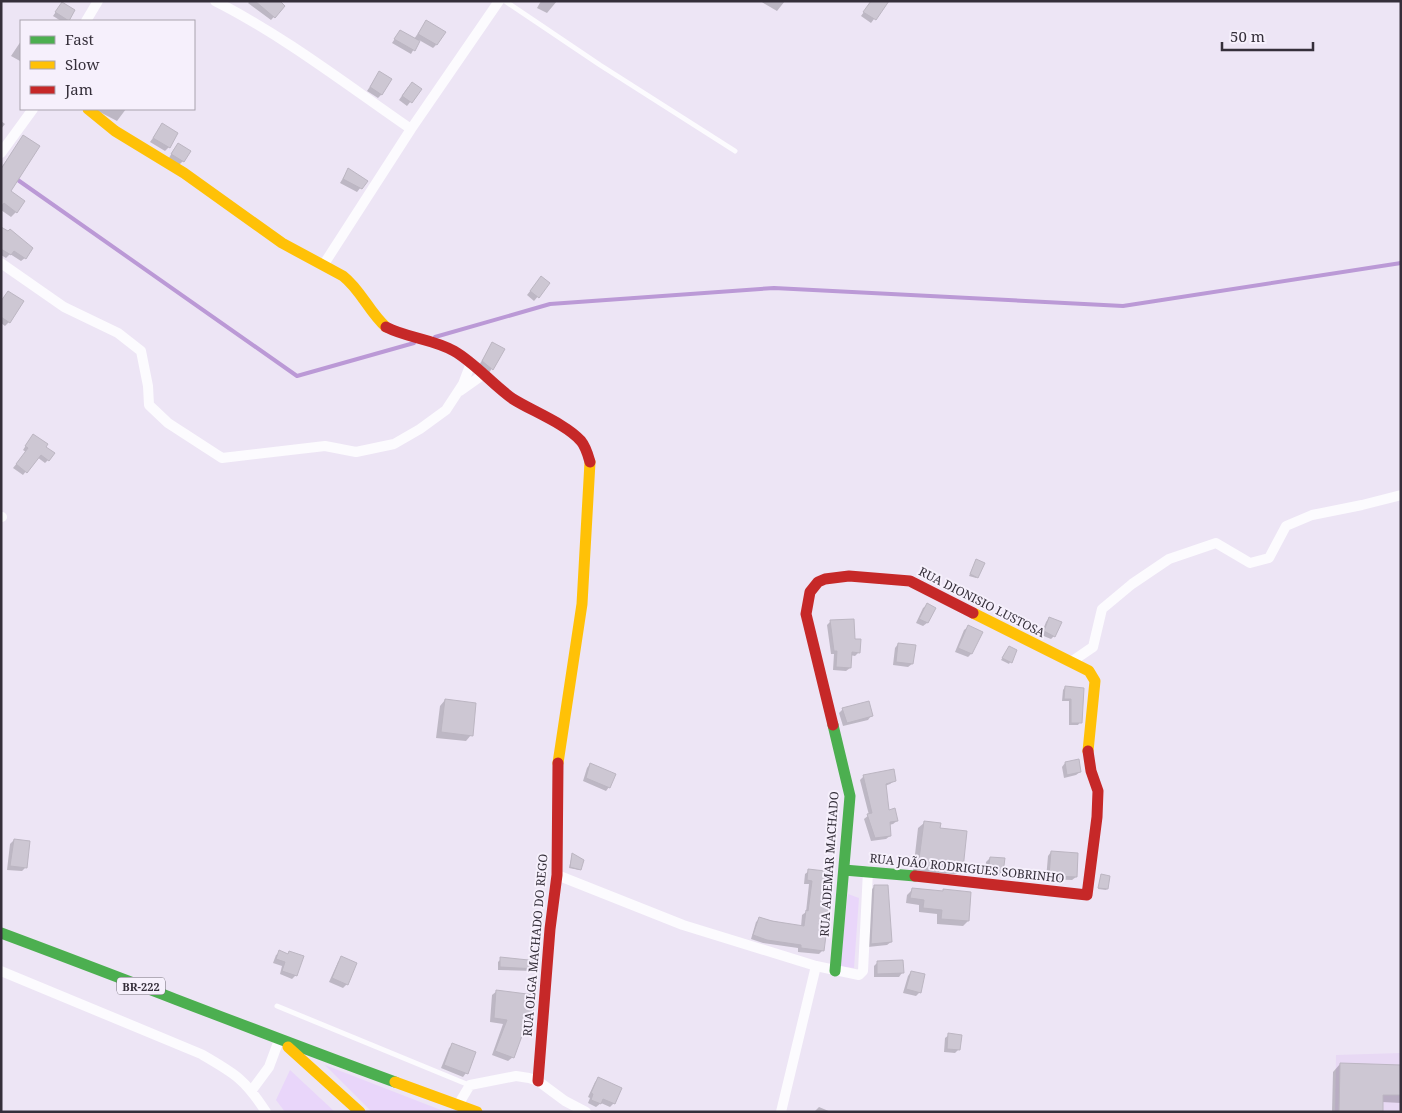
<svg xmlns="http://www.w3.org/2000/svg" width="1402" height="1113" font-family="'Noto Serif',serif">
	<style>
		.built { fill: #e8d9f4 }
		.green { fill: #e9d6fa }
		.shadow { fill: #0003 }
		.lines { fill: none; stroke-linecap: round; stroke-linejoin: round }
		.stream { stroke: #bb99d6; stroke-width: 4 }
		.building { fill: #cdc7d3; stroke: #bcb6c2 }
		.lane { stroke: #fcfbfe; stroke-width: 5 }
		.street { stroke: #fcfbfe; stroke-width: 10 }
		.fast { stroke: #4caf50; stroke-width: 11 }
		.slow { stroke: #ffc107; stroke-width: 11 }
		.jam { stroke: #c62828; stroke-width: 11 }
		.labels { text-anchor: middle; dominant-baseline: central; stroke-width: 4; stroke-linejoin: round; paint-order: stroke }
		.shield { fill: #f6f0fc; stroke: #6f6974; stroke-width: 1 }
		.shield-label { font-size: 11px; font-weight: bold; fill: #352f3a }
		.street-label { font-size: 12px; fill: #352f3a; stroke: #f6f0fc }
	</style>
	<rect width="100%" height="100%" fill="#ede5f5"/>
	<path class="built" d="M1401 1053V1112H1335L1336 1055Z"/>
	<path class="green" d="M848 894 859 898 854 968 839 966Z
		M325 1065 446 1112H372Z
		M290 1070 335 1112H285L276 1100Z"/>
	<path class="shadow" d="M250 1H278L284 6 271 20 248 3Z
		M541 1H557L547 13 537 8Z
		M760 1H785L777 11Z
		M872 1 887 2 871 23 861 16Z
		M62 3 68 20 66 21H61L53 16Z
		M426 22 436 45 433 48 419 40 411 54 392 43 400 31 414 39Z
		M21 41V61H20L11 56Z
		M379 73 382 94 378 98 367 91Z
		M408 87 420 90 407 106 399 100Z
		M94 109H126L117 121Z
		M1 121 5 124 1 129Z
		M162 125 169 147 165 151 150 142Z
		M23 136 10 191 16 212 11 217 1 210V168Z
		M174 149 183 161 179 165 169 158Z
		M348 170 366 181 357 192 340 183Z
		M1 228 25 258 21 261 10 254 6 258 1 255Z
		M538 281 549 283 534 301 527 295Z
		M1 301 9 322 5 326 1 323Z
		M493 344 503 350 489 373 479 365Z
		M30 439 45 447 48 460 45 463 37 457 23 475 13 468 26 452 23 450Z
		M976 560 977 577 976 578 969 576Z
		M927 605V623L923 626 916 623 923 608Z
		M1049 618 1054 636 1051 639 1041 635 1046 622Z
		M831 621 854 640 859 652 855 656 850 655V668L846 671 833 670 834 654H831L827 625Z
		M968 627 982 633 971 654 968 657 955 652 964 630Z
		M898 644 912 664 908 667 893 665 895 648Z
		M1009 647 1016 651 1009 664 1001 660Z
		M1065 687 1082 689 1080 722 1078 725H1069V701H1062L1063 690Z
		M445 700 471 735 466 741 436 738 440 706Z
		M843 709 871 716 868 720 843 726 839 713Z
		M1065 763 1080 772 1076 775 1064 778 1062 767Z
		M590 764 609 787 606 791 583 781 587 768Z
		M864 776 894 781 890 784 885 786 888 811 897 821 893 824 889 825 890 836 886 839 871 841 864 819 869 815 860 780Z
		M924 823 939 829 962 869 956 874 913 872 918 828Z
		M14 840 25 868 22 871 7 870 10 844Z
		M1051 852 1076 877 1072 880 1046 879 1048 856Z
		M572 855 580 869 579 870 569 868Z
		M990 858 1002 873 998 876 985 875 986 862Z
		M809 871 829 900 823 950 819 954 798 952V948L763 943 751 939 756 922 760 918 801 927 802 915 806 912 809 884H804L805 874Z
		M1101 876 1107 889 1106 890 1098 889Z
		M875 886 891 942 887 945 868 947 871 890Z
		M912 890 941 892 944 890 968 921 963 926 937 924V914L919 912V905L906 903 907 895Z
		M280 952 287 955 296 975 292 979 280 974 282 966 273 963 276 955Z
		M341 958 347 984 343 988 329 982 338 962Z
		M501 959 536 968 533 971 498 970V962Z
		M878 962 902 973 899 977H874V966Z
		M911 972 920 992 916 996 903 993 908 976Z
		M497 991 531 1022 527 1027 524 1026 513 1057 508 1061 492 1055 503 1024 490 1022 492 995Z
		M949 1035 959 1049 955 1053 944 1052 945 1038Z
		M452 1045 474 1053 466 1073 463 1077 441 1068 449 1048Z
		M1340 1064 1401 1066V1103L1382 1102V1112H1332L1333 1072Z
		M598 1079 614 1103 610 1107 601 1103 596 1107 588 1103 590 1098 588 1097 595 1082Z
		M819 1107 831 1112H814Z"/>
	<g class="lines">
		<path class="stream" d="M15 178 297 376 414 343
			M435 337 550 304 774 288 1123 306 1401 263"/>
	</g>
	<path class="building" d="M255 1H280L285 6 275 18Z
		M871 1H889L876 20 863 12Z
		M62 2 75 10 69 21 55 12Z
		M426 20 446 32 437 45 418 34Z
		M400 30 420 41 415 51 394 39Z
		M379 71 392 79 382 95 370 87Z
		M412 82 422 89 412 103 402 96Z
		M162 123 178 133 170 148 153 138Z
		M23 135 40 146 11 191 25 201 17 213 4 203 1 207V169Z
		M178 143 191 151 184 162 171 154Z
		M348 168 368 181 362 189 343 179Z
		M1 227 8 231 10 229 33 248 26 259 14 251 11 255 1 249Z
		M541 276 550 283 539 298 530 291Z
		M8 291 24 301 10 323 1 317V301Z
		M492 342 505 349 493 370 482 361Z
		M33 434 48 444 46 447 55 453 49 461 41 455 27 473 16 464 28 448 25 446Z
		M976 559 985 563 978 578 970 574Z
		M927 603 936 608 928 623 919 619Z
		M1049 617 1062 622 1055 637 1044 631Z
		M854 619 855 639H861L860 653 852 652 851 668 836 667 837 651H834L830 620Z
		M968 625 983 632 972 654 958 648Z
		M898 643 916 645 913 664 896 662Z
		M1009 646 1017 650 1012 663 1002 658Z
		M1065 686 1084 688 1082 723H1071V699H1064Z
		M445 699 476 703 473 736 441 732Z
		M869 701 873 716 847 723 842 708Z
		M1079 759 1081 772 1067 775 1065 762Z
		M590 763 616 774 610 788 586 778Z
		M894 769 896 781 886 784 889 810 895 808 898 821 890 822 891 836 875 838 867 814 872 813 863 775Z
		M924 821 941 823 940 828 967 831 963 869 944 867 943 870 918 867Z
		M14 839 30 841 27 868 10 866Z
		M1051 851 1078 853 1077 877 1049 876Z
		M572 853 584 860 581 870 570 867Z
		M990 857 1005 858 1003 873 988 871Z
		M808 869 834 872 824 951 801 948V945L767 940 753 935 759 917 772 921 804 926 806 910 808 911 812 881 807 880Z
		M1101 874 1110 876 1108 889 1098 888Z
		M874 885H888L892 942 871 944Z
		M912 888 943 891V889L971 892 969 921 941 919 942 910 923 908 924 900 910 898Z
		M279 950 288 954 289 951 304 956 297 976 282 971 285 962 276 959Z
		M341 956 357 963 348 985 332 978Z
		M500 957 538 961 537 969 500 967Z
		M903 960 904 973 877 974V961Z
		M911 971 925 974 921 993 906 989Z
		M496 990 535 995 532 1023 527 1022 514 1058 495 1051 507 1020 494 1018Z
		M948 1033 962 1035 960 1050 947 1049Z
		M452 1043 476 1052 468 1074 444 1065Z
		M1340 1063 1401 1065V1095H1383V1112H1339Z
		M598 1077 622 1088 615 1104 603 1099 601 1104 591 1100 593 1094 591 1093Z"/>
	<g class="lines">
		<path class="lane" d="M505 1 600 65 735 151
			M277 1006 469 1085"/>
		<path class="street" d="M215 1C284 36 347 85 411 129
			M86 21 98 1
			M1 153 33 109
			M1 263 64 307 118 333 141 351 148 386 149 405 168 423 222 458 325 446 356 452 394 444 420 429 446 410 463 384 471 363
			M324 264 411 129 499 1
			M460 391 484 374
			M1 517H2
			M1071 662 1093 647 1102 609 1132 584 1169 559 1216 543 1250 563 1269 558 1286 526 1312 515 1362 505 1401 495
			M557 875 683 925 816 966 859 975 863 971 868 871
			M1 971 201 1054C234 1073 245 1079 266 1112
			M252 1090 269 1067 279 1040
			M458 1105 470 1085 516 1076 529 1078 538 1081 565 1101 586 1112
			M781 1112 816 966"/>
		<path class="fast" d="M833 725 850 796 835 971
			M844 870 915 876
			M1 933C133 982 263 1034 395 1082"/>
		<path class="slow" d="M88 109 115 131 184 173 282 243 343 276C361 290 369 312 386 327
			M973 613 1089 671 1095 681 1088 751
			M558 763 582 604 590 462
			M288 1047 360 1112
			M395 1082 477 1112"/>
		<path class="jam" d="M386 327C407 338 433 339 454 351 475 363 493 385 513 399 532 411 566 424 581 441 586 447 588 455 590 462
			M833 725 806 614 810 592 818 582 825 579 849 576 910 581 973 613
			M915 876 1087 895 1097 817 1098 791 1091 771 1088 751
			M538 1081 550 929 557 875 558 763"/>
	</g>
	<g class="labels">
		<rect class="shield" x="117" y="977.5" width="48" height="17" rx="4"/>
		<g class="shield-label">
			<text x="141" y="986">BR-222</text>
		</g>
		<g class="street-label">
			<text transform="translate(982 602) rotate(27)">RUA DIONISIO LUSTOSA</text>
			<text transform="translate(829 864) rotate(-86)">RUA ADEMAR MACHADO</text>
			<text transform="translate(967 868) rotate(6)">RUA JOÃO RODRIGUES SOBRINHO</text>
			<text transform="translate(535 945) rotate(-85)">RUA OLGA MACHADO DO REGO</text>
		</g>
	</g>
	<rect width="1402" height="1113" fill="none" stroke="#352f3a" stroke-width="5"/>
	<rect x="20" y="20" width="175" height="90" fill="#f6f0fc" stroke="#a9a3ae"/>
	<rect x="30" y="36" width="25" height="8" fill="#4caf50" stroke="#a9a3ae"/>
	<text x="65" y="45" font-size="15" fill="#352f3a">Fast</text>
	<rect x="30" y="61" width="25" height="8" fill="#ffc107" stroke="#a9a3ae"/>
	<text x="65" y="70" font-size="15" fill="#352f3a">Slow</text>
	<rect x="30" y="86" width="25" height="8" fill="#c62828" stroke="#a9a3ae"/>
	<text x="65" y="95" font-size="15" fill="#352f3a">Jam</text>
	<path d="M1222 42v8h91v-8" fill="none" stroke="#352f3a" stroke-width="2.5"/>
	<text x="1230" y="42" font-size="15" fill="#352f3a" stroke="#f6f0fc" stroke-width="4" paint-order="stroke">50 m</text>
</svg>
